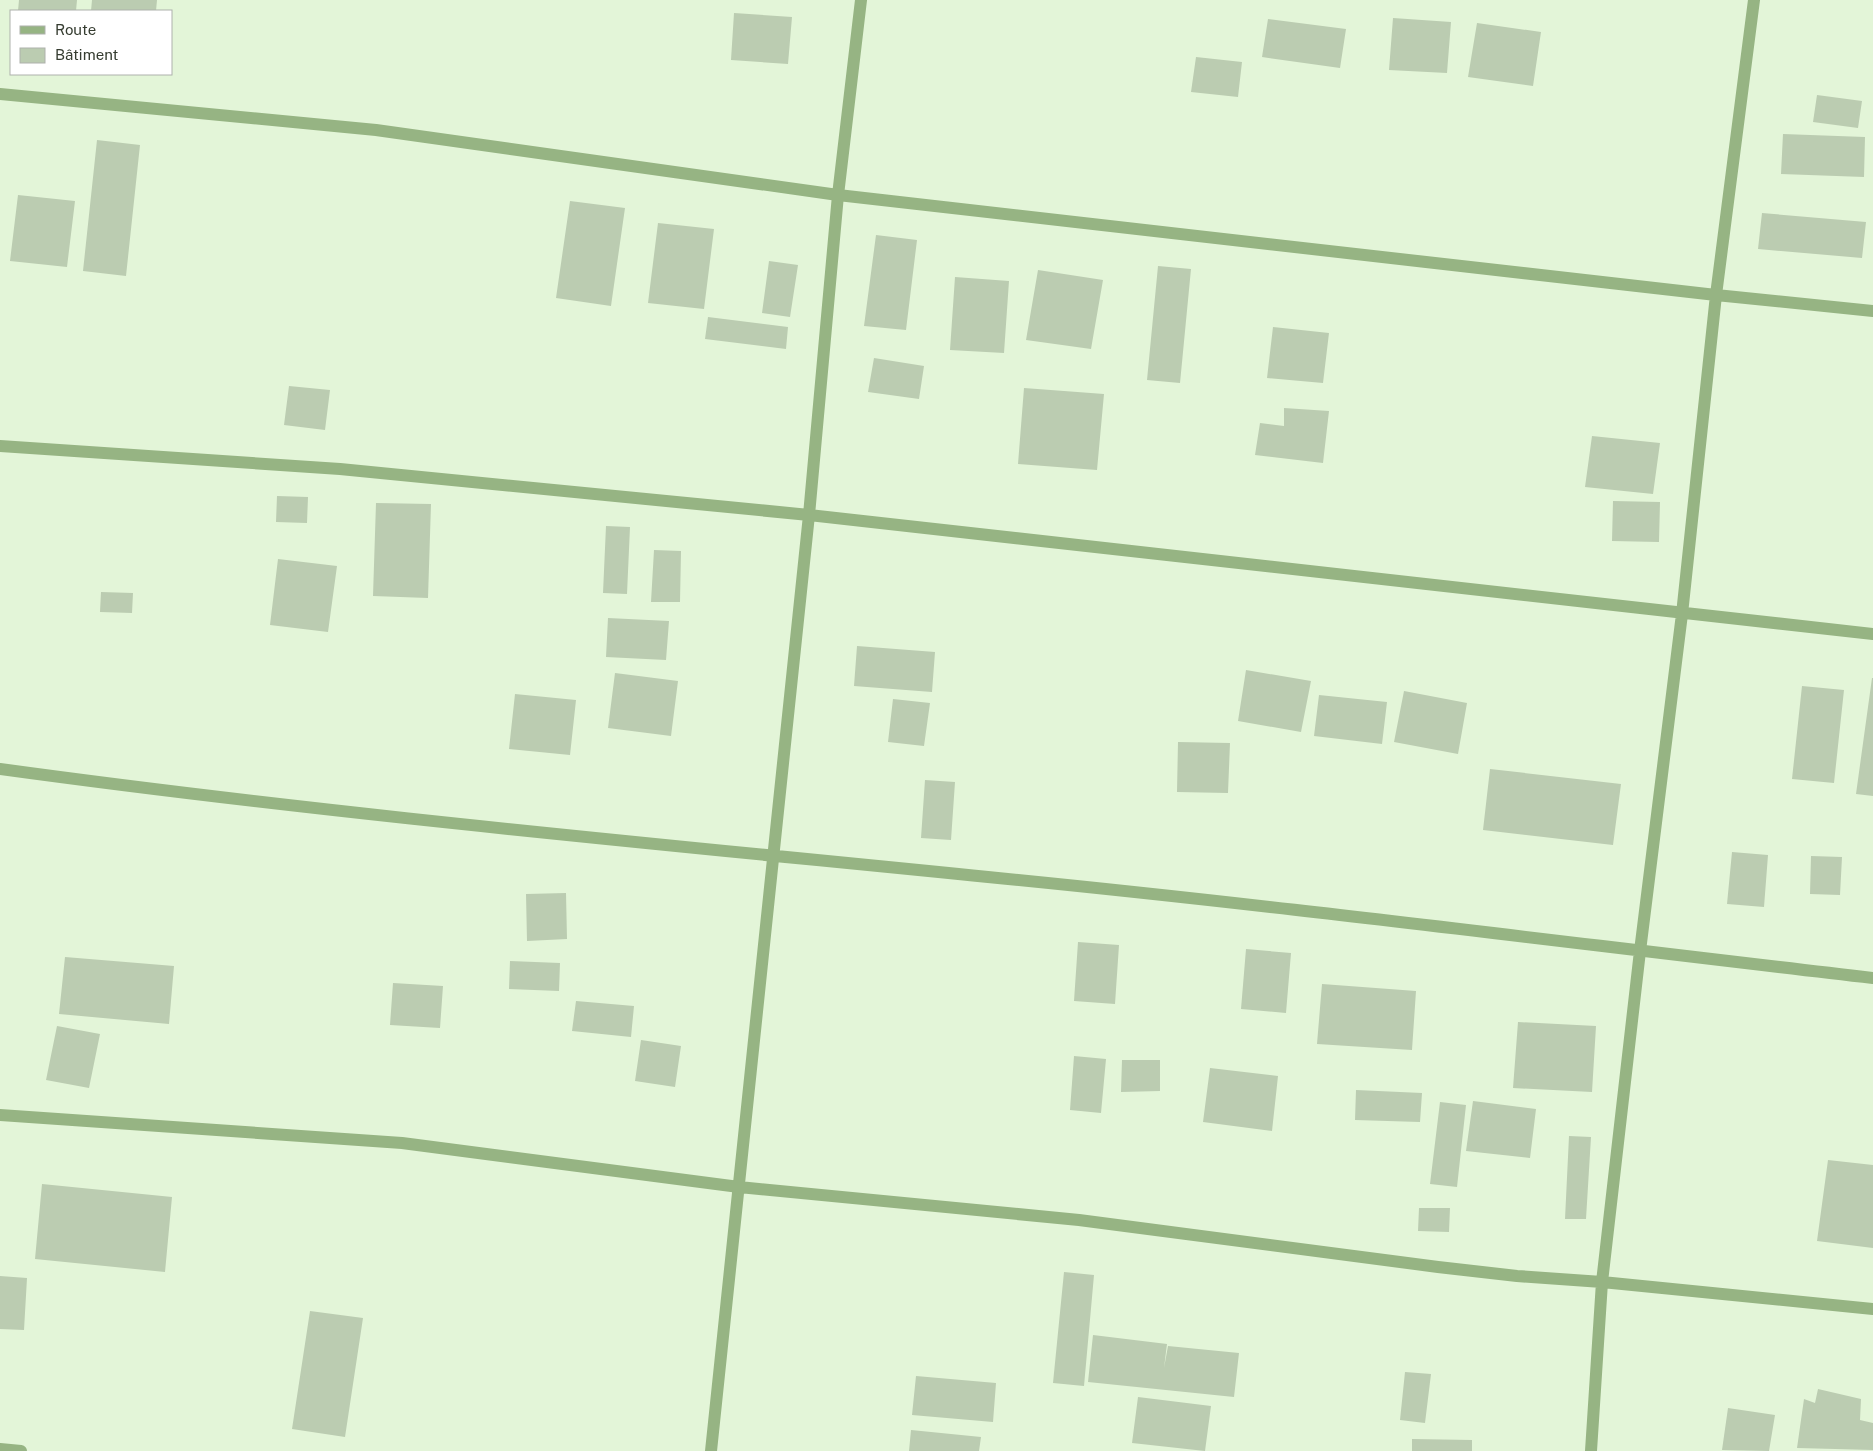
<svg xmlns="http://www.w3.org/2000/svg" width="1873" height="1451" font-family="'Public Sans',sans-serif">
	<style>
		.building { fill: #bbccb1 }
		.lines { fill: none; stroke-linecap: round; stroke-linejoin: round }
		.minor { stroke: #96b483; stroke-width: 12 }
	</style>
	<rect width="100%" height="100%" fill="#e3f5d8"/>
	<path class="building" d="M19 0H77L76 11H18Z
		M92 0H157L156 11H91Z
		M734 13 792 17 788 64 731 60Z
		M1393 18 1451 22 1447 73 1389 70Z
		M1268 19 1346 29 1340 68 1262 57Z
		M1477 23 1541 32 1533 86 1468 77Z
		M1196 57 1242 62 1238 97 1191 92Z
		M1817 95 1862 101 1858 128 1813 122Z
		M1783 134 1865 137 1864 177 1781 174Z
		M97 140 140 145 126 276 83 271Z
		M18 195 75 201 67 267 10 261Z
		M570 201 625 208 611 306 556 298Z
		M1762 213 1866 222 1862 258 1758 249Z
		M658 223 714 229 704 309 648 303Z
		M876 235 917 240 906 330 864 326Z
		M769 261 798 265 790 317 762 313Z
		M1158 266 1191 269 1180 383 1147 380Z
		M1038 270 1103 280 1091 349 1026 340Z
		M955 277 1009 281 1004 353 950 350Z
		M708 317 788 327 786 349 705 339Z
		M1273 327 1329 333 1323 383 1267 378Z
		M874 358 924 366 919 399 868 392Z
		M289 386 330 390 325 430 284 425Z
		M1024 388 1104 394 1097 470 1018 464Z
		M1284 408 1329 411 1323 463 1255 455 1260 423 1284 426Z
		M1592 436 1660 443 1653 494 1585 487Z
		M277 496 308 497 307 523 276 522Z
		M1613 501 1660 502 1659 542 1612 541Z
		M376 503 431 504 428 598 373 596Z
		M606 526 630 527 627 594 603 593Z
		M654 550 681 551 680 602H651Z
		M278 559 337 566 328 632 270 625Z
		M101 592 133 593 132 613 100 612Z
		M608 618 669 621 666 660 606 657Z
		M857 646 935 652 932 692 854 686Z
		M1246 670 1311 681 1301 732 1238 721Z
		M615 673 678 681 671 736 608 728Z
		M1872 678H1873V796L1856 794Z
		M1802 686 1844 690 1834 783 1792 779Z
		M1404 691 1467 703 1458 754 1394 742Z
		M515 694 576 700 570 755 509 749Z
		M1319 695 1387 702 1382 744 1314 736Z
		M893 699 930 703 924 746 888 742Z
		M1178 742 1230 743 1228 793 1177 792Z
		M1490 769 1621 784 1613 845 1483 830Z
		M925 780 955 782 951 840 921 838Z
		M1732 852 1768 855 1764 907 1727 904Z
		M1811 856 1842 857 1840 895 1810 894Z
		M566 893 567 939 527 941 526 894Z
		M1078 942 1119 945 1115 1004 1074 1001Z
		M1246 949 1291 953 1286 1013 1241 1009Z
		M65 957 174 966 169 1024 59 1014Z
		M510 961 560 963 559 991 509 989Z
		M393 983 443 986 440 1028 390 1025Z
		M1322 984 1416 991 1412 1050 1317 1044Z
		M576 1001 634 1006 631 1037 572 1031Z
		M1518 1022 1596 1026 1592 1092 1513 1088Z
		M57 1026 100 1034 89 1088 46 1080Z
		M641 1040 681 1046 675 1087 635 1081Z
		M1074 1056 1106 1059 1101 1113 1070 1110Z
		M1122 1060H1160V1091L1121 1092Z
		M1210 1068 1278 1076 1272 1131 1203 1122Z
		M1356 1090 1422 1093 1420 1122 1355 1120Z
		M1473 1101 1536 1109 1530 1158 1466 1151Z
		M1440 1102 1466 1105 1457 1187 1430 1184Z
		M1569 1136 1591 1137 1586 1219H1565Z
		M1828 1160 1873 1165V1248L1817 1241Z
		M42 1184 172 1197 165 1272 35 1259Z
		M1419 1208H1450L1449 1232 1418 1231Z
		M1064 1272 1094 1275 1084 1386 1053 1383Z
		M0 1276 27 1278 24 1330 0 1329Z
		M310 1311 363 1318 345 1437 292 1429Z
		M1093 1335 1167 1344 1164 1368 1168 1346 1239 1353 1234 1397 1088 1382Z
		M1405 1372 1431 1374 1425 1423 1400 1420Z
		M916 1376 996 1383 993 1422 912 1415Z
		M1818 1389 1861 1399 1860 1420 1873 1423V1450L1797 1448 1804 1399 1815 1403Z
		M1138 1397 1211 1406 1205 1451 1132 1443Z
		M1728 1408 1775 1415 1769 1451 1722 1450Z
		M911 1430 981 1437 979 1451H909Z
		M1412 1439 1472 1440V1451H1412Z"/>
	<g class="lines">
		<path class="minor" d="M0 94 376 130 838 195 1716 295 1873 311
			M0 446 340 469 809 515 1873 634
			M0 769C328 814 659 844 988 877 1284 906 1578 944 1873 978
			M0 1115 402 1143 739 1187 1079 1220 1438 1267 1517 1276 1602 1282 1873 1309
			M0 1449 21 1451
			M711 1451 809 515 838 195 861 0
			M1591 1451 1602 1282 1640 951 1682 614 1716 295 1754 0"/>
	</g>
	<rect x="10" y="10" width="162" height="65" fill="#ffffff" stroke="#aeb1ac"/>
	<rect x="20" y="26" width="25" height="8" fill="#96b483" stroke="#aeb1ac"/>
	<text x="55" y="35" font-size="15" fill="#353c30">Route</text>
	<rect x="20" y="48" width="25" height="15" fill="#bbccb1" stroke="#aeb1ac"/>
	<text x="55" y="60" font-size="15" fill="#353c30">Bâtiment</text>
</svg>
